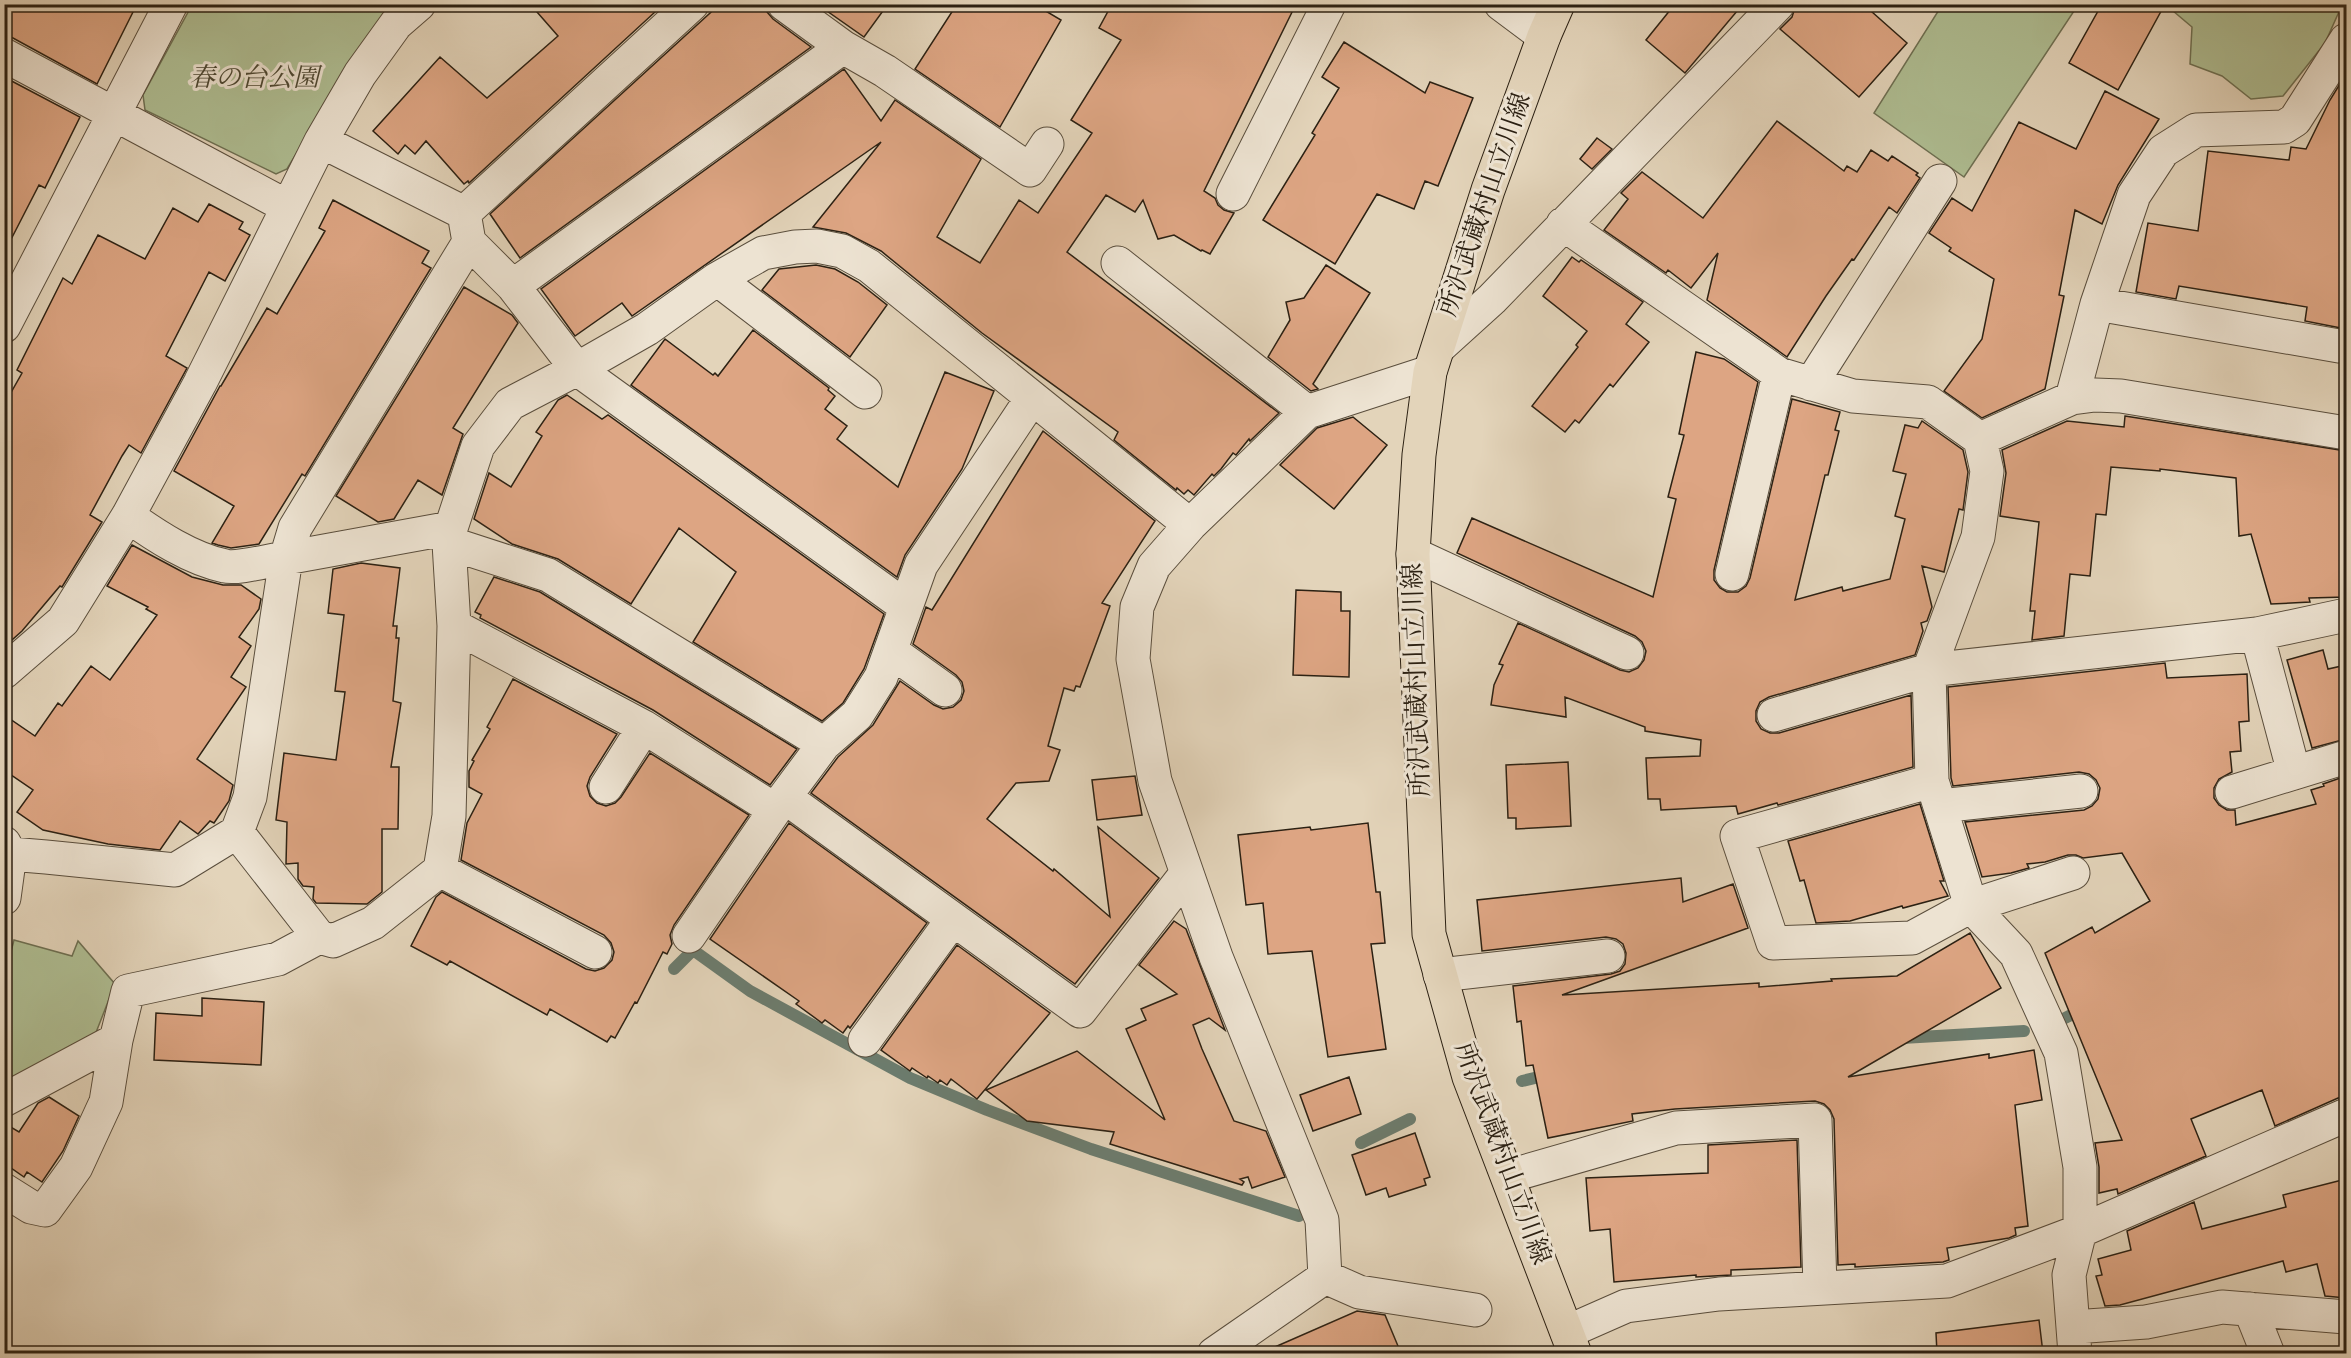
<svg xmlns="http://www.w3.org/2000/svg" width="2351" height="1358" font-family="'Sorts Mill Goudy','Noto Serif JP',serif">
	<style>
		.green { fill: #afbe93; stroke: #6e7053; stroke-width: 1.5 }
		.lines { fill: none; stroke-linecap: round; stroke-linejoin: round }
		.stream { stroke: #6c7c6e; stroke-width: 12 }
		.building { fill: #dda583; stroke: #2c2113; stroke-width: 1.5 }
		.minor-casing { stroke: #5a4e3d; stroke-width: 35 }
		.major-casing { stroke: #2c2113; stroke-width: 35 }
		.minor { stroke: #ede3d2; stroke-width: 33 }
		.major { stroke: #e3d4ba; stroke-width: 33 }
		.labels { text-anchor: middle; dominant-baseline: central; stroke-width: 6; stroke-linejoin: round; paint-order: stroke }
		.park-label { font-size: 26px; font-style: italic; fill: #4d4833; stroke: #ede3d2 }
		.street-label { font-size: 26px; fill: #2c2113; stroke: #ede3d2 }
	</style>
	<rect width="100%" height="100%" fill="#e3d4ba"/>
	<filter id="stains"><feTurbulence type="fractalNoise" baseFrequency=".00333" numOctaves="4"/><feColorMatrix values="0 0 0 0 .2 0 0 0 0 .09 0 0 0 0 .02 0 0 0 .5 -.17"/></filter>
	<radialGradient id="worn" r=".72"><stop offset=".6" stop-color="#630" stop-opacity="0"/><stop offset="1" stop-color="#630" stop-opacity=".3"/></radialGradient>
	<path class="green" d="M192 5H402L365 40 287 169 276 174 145 110 143 95Z
		M1942 5H2078L1964 177 1874 113Z
		M2166 5H2342L2325 43 2283 96 2251 99 2222 76 2190 64 2192 27Z
		M14 940 72 956 78 941 115 984 95 1035 5 1083V975Z"/>
	<g class="lines">
		<path class="stream" d="M674 969 693 950 750 991 910 1078 987 1110 1091 1149 1299 1216
			M2059 1021 2085 1008
			M1902 1038 2024 1031
			M1522 1081 1552 1074
			M1361 1143 1410 1119"/>
	</g>
	<path class="building" d="M4 4H137L97 84 13 38 4 36Z
		M530 4H649L655 12 469 183 468 181 464 184 426 141 415 154 405 145 398 154 373 131 440 57 487 98 558 36Z
		M720 4H766L767 12 773 19 811 47 520 258 490 214Z
		M817 4H888L864 37Z
		M957 4H1034L1061 20 1000 127 915 69Z
		M1112 4H1296L1204 191 1215 198 1218 205 1224 210 1234 213 1210 254 1202 250 1201 251 1174 235 1158 239 1143 200 1135 212 1106 195 1067 252 1279 413 1250 441 1249 439 1236 455 1233 453 1221 469 1214 476 1212 474 1194 495 1188 490 1184 494 1177 488 1176 490 1114 440 1118 432 982 333 881 251 846 233 813 227 881 142 632 316 622 303 575 336 541 289 844 69 881 121 895 100 981 159 937 237 980 263 1019 200 1038 213 1092 133 1071 120 1121 40 1099 28Z
		M1675 4H1743L1685 73 1646 40Z
		M1796 4H1863L1907 43 1859 97 1780 29 1792 17Z
		M2102 4H2165L2118 90 2069 63Z
		M1344 42 1425 93 1430 82 1473 98 1438 186 1425 181 1414 209 1377 194 1335 264 1263 220 1315 135 1312 133 1339 88 1322 77Z
		M2346 74V329L2305 321 2307 307 2179 286 2176 299 2136 292 2148 223 2198 231 2208 151 2289 160 2291 147 2306 149 2330 100Z
		M4 77 80 117 45 188 39 185 4 253Z
		M2105 91 2159 119 2118 185 2102 224 2075 210 2059 295 2064 296 2045 389 1982 418 1944 391 1982 339 1994 279 1949 251 1951 248 1929 233 1952 198 1972 211 2019 122 2076 149Z
		M1777 121 1844 171 1847 166 1857 172 1871 150 1888 161 1892 156 1918 173 1916 175 1920 178 1897 213 1889 207 1854 260 1852 259 1826 296 1787 357 1707 300 1718 253 1691 288 1668 270 1666 273 1604 230 1628 199 1621 193 1642 172 1703 218Z
		M1597 138 1612 149 1592 169 1580 159Z
		M333 200 429 251 422 263 431 268 305 476 302 474 259 544 231 548 218 545 212 543 234 506 174 471 220 386H221L267 308 277 314 325 231 319 228Z
		M209 204 243 222 239 229 250 235 225 281 209 272 166 356 187 368 141 453 129 445 122 456 90 515 102 522 62 587 60 586 22 631 4 647V405L22 373 17 370 63 278 72 284 98 235 145 259 173 208 198 222Z
		M1572 257 1579 262 1581 260 1643 302 1626 324 1649 342 1613 387 1610 384 1579 423 1575 420 1565 432 1532 406 1578 347 1576 345 1587 331 1543 296Z
		M816 265 835 269 858 282 887 305 850 357 762 290 779 269Z
		M1326 265 1370 293 1313 384 1318 389 1311 391 1268 357 1290 320 1286 302 1304 298Z
		M464 287 512 315 518 323 453 428 463 434 442 495 418 480 394 519 378 522 336 496Z
		M753 330 829 388 828 390 835 396 825 409 847 426 837 439 898 487 945 372 994 391 962 469 905 555 897 577 631 385 665 339 713 375 715 373 718 376Z
		M1696 352 1724 359 1758 382 1714 570V580L1720 588 1727 592H1738L1746 586 1750 578 1792 399 1840 412 1835 430 1839 431 1828 475H1825L1795 600 1842 587 1843 591 1890 579 1905 519 1895 516 1906 474 1893 471 1905 425 1918 428 1922 421 1963 450 1968 472 1963 510 1959 509 1944 572 1922 566 1932 607 1927 621 1921 623 1923 631 1915 655 1769 697 1760 702 1756 711V721L1761 729 1770 733H1779L1911 695 1913 767 1778 805 1777 803 1738 814 1736 806 1661 810 1660 799H1648L1646 758 1700 756 1701 740 1645 731V727L1565 697 1566 717 1491 705 1494 685 1503 665 1499 664 1518 623 1620 670 1629 672 1638 668 1644 660 1646 651 1642 642 1635 636 1457 553 1472 518 1653 597 1676 499 1668 497 1684 435 1679 434Z
		M567 395 602 419 608 415 884 614 864 669 843 703 822 721 693 642 736 572 679 528 631 604 558 559 512 544 474 519 489 473 511 487 542 436 536 432 558 400Z
		M2125 416 2346 451V597L2309 598 2310 602 2271 604 2251 534 2239 536 2236 478 2160 469V471L2111 467 2106 515 2096 514 2090 576 2070 574 2064 636 2032 640 2035 611H2030L2039 522 2000 516 2006 473 2002 450 2067 421 2124 427Z
		M1353 417 1387 445 1334 509 1280 465 1317 428Z
		M1043 431 1155 521 1102 603 1110 606 1080 687 1076 686 1074 691 1064 688 1048 746 1060 750 1049 781 1016 783 987 819 1053 871 1054 869 1110 917 1098 827 1159 878 1075 984 811 793 838 757 873 725 900 681 934 705 943 709 953 707 961 700 964 691 962 682 956 675 913 644 926 607 932 610Z
		M132 545 192 577 223 585H241L261 599 259 609 239 637 251 646 231 677 246 687 197 759 233 785 229 801 214 823 210 821 198 834 180 821 160 850 108 844 43 830 17 812 33 790 4 770V715L35 736 58 703 62 706 91 666 110 680 157 615 146 609 148 607 107 586Z
		M361 563 400 568 393 626H397L396 638H399L393 701 401 703 391 767H399L398 829H382V892L367 904 316 903 313 899 314 887 303 886 298 879V863L286 864 287 822 276 820 284 753 336 760 345 692 335 691 344 615 328 613 333 569Z
		M494 577 540 592 797 749 770 785 653 710 480 618 481 615 475 612Z
		M1296 590 1341 592V611H1350L1349 677 1293 675Z
		M2323 650 2328 669 2346 665V739L2312 748 2287 660Z
		M2165 663 2167 678 2247 674 2249 721 2239 722 2241 751 2230 752 2232 772 2219 779 2214 788V798L2219 805 2227 810H2235L2236 825 2316 804 2311 790 2324 786 2323 784 2346 776V1097L2338 1098 2275 1126 2262 1090 2191 1119 2206 1156 2118 1194 2117 1189 2099 1193V1167L2095 1143 2122 1140 2045 953 2092 927 2095 933 2150 901 2122 853 2083 858 2076 855H2068L2045 862 2027 864 2029 868 2011 873 1982 877 1965 822 2084 810 2092 806 2098 799 2100 788 2096 780 2089 774 2079 772 1953 786 1951 778 1948 687Z
		M513 679 617 734 590 777 587 786 590 796 597 803 606 806 615 803 621 797 650 753 749 815 674 925 670 935 672 944 667 954 663 952 637 1003 635 1002 615 1038 611 1036 607 1042 550 1009 547 1015 450 961 447 965 411 946 436 897 442 892 586 969 595 971 604 968 612 960 614 952 611 943 604 935 461 860 467 823 482 794 469 787V771L474 761 472 760 490 729 487 727Z
		M1568 762 1571 826 1516 829V818H1508L1506 765Z
		M1135 776 1142 815 1097 820 1092 780Z
		M1920 804 1944 881H1940L1948 896 1903 908 1902 906 1850 921 1816 923 1804 880 1800 881 1788 841Z
		M789 823 927 923 850 1028 848 1026 843 1033 825 1020 822 1023 796 1004 799 1001 710 939Z
		M1368 823 1376 892H1380L1385 943 1371 944 1386 1049 1328 1057 1312 951 1268 954 1263 903 1246 905 1238 835 1310 827 1311 830Z
		M1681 878 1683 902 1733 884 1748 928 1562 995 1759 983V987L1832 981 1831 979 1897 976 1970 933 2001 988 1848 1077 1989 1054V1058L2034 1050 2042 1100 2015 1105 2028 1226 2015 1228 2016 1235 2009 1238 1947 1248 1949 1260 1943 1262 1855 1267V1264L1838 1265 1834 1119 1830 1110 1824 1104 1815 1101 1675 1109 1632 1114 1633 1121 1548 1138 1533 1065 1526 1066 1521 1021 1517 1022 1513 986 1611 974 1620 971 1625 964 1626 953 1623 944 1616 939 1606 937 1482 951 1477 900Z
		M1174 921 1186 929 1225 1030 1209 1018 1193 1025 1202 1049 1234 1121 1266 1131 1285 1177 1252 1188 1248 1177 1240 1179 1244 1182 1242 1185 1110 1144 1114 1132 1027 1121 986 1090 1077 1051 1165 1120 1126 1029 1146 1020 1141 1009 1177 994 1139 965Z
		M957 945 1050 1013 977 1099 951 1079 947 1085 940 1080 938 1083 928 1076 927 1078 912 1068 910 1071 881 1050Z
		M202 998 264 1002 261 1065 154 1060 156 1013 202 1016Z
		M1349 1077 1361 1114 1313 1131 1300 1095Z
		M49 1097 79 1116 63 1151 42 1182 27 1172 24 1177 4 1163V1123L19 1132 38 1103Z
		M1415 1133 1430 1177 1424 1179 1426 1185 1389 1197 1386 1188 1366 1195 1352 1155Z
		M1797 1140 1801 1267 1731 1270V1275L1696 1277V1275L1614 1282 1610 1229 1590 1231 1586 1178 1708 1173V1145Z
		M2346 1179V1298L2325 1296 2317 1264 2286 1272 2283 1261 2120 1305 2105 1306 2096 1276 2102 1275 2098 1259 2131 1250 2127 1231 2194 1202 2202 1229 2286 1207 2283 1195Z
		M1357 1311 1385 1315 1398 1346 1381 1353H1261Z
		M2039 1320 2043 1353H1937L1936 1333Z"/>
	<g class="lines">
		<defs>
			<path id="minor" d="M784 4 843 47 885 71 1030 170 1047 144
				M1501 4 1544 36
				M4 55 288 207
				M321 141 464 213 469 242 513 286 577 369 905 606
				M1233 194 1329 4
				M464 213 692 4
				M1563 224 1779 374 1853 396 1928 402 1980 439 1987 471 1978 537 1929 670 1932 781 1971 906 2016 954 2061 1053 2080 1167V1231L2069 1275 2075 1354
				M1118 263 1307 412
				M717 279 865 392
				M513 286 843 47
				M2097 304 2339 346
				M4 326 171 4
				M1439 347 1492 299 1778 4
				M1811 384 1940 181
				M2072 398 2097 304 2134 195 2163 151 2196 130 2284 127 2295 120 2346 40
				M1980 439 2072 398 2095 395 2121 396 2346 433
				M128 516C156 536 191 559 225 566 237 569 271 560 286 558L250 797 237 832
				M451 528 286 558 295 528 469 242
				M449 543 548 575 824 744
				M1413 554 1627 653
				M1732 574 1779 374
				M454 626 644 727 775 810
				M2257 634 2294 773
				M892 652 945 690
				M4 672 63 621 128 516 200 383 321 141 360 74 396 24 419 4
				M1774 715 1929 670 2257 634 2346 615
				M1932 781 1737 836 1773 943 1912 938 1971 906 2073 873
				M606 787 644 727
				M2232 792 2346 757
				M786 798 1080 1011 1186 874
				M1940 806 2081 791
				M4 843 10 854 4 898
				M4 857 10 854 46 857 175 870 237 832 319 937 333 941 373 923 440 870 449 816 454 626 449 543 451 528 478 446 510 404 577 369 647 329 717 279 763 253 795 247 817 246 842 251 869 266 1190 525
				M440 870 595 952
				M689 936 775 810 824 744 857 715 881 677 921 565 1032 398
				M1440 975 1608 956
				M865 1040 953 919
				M4 1100 116 1040
				M1509 1176 1676 1128 1815 1120 1820 1287
				M4 1190 31 1207 45 1210 76 1167 106 1102 116 1040 128 991 278 959 319 937
				M1325 1277 1322 1220 1216 957 1155 781 1133 659 1137 607 1154 566 1190 525 1307 412 1430 372
				M1325 1277 1359 1292 1475 1310
				M2250 1309 2268 1354
				M2073 1327 2146 1322 2222 1307 2346 1317
				M1567 1332 1626 1306 1719 1294 1947 1281 2080 1231 2346 1115
				M1214 1354 1325 1277"/>
			<path id="major" d="M1558 4 1544 36 1488 190 1430 372 1419 455 1413 554 1429 934 1469 1077 1575 1354"/>
		</defs>
		<use href="#minor" class="minor-casing"/>
		<use href="#major" class="major-casing"/>
		<use href="#minor" class="minor"/>
		<use href="#major" class="major"/>
	</g>
	<g class="labels">
		<g class="park-label">
			<text x="254" y="79">春の台公園</text>
		</g>
		<g class="street-label">
			<text transform="translate(1486 205) rotate(-71)">所沢武蔵村山立川線</text>
			<text transform="translate(1418 680) rotate(-92)">所沢武蔵村山立川線</text>
			<text transform="translate(1501 1154) rotate(70)">所沢武蔵村山立川線</text>
		</g>
	</g>
	<rect width="2351" height="1358" fill="none" stroke="#e3d4ba" stroke-width="24"/>
	<rect x="6" y="6" width="2339" height="1346" fill="none" stroke="#2c2113" stroke-width="3"/>
	<rect x="12" y="12" width="2327" height="1334" fill="none" stroke="#2c2113" stroke-width="1.5"/>
	<rect width="100%" height="100%" filter="url(#stains)"/>
	<rect width="100%" height="100%" fill="url(#worn)"/>
</svg>
